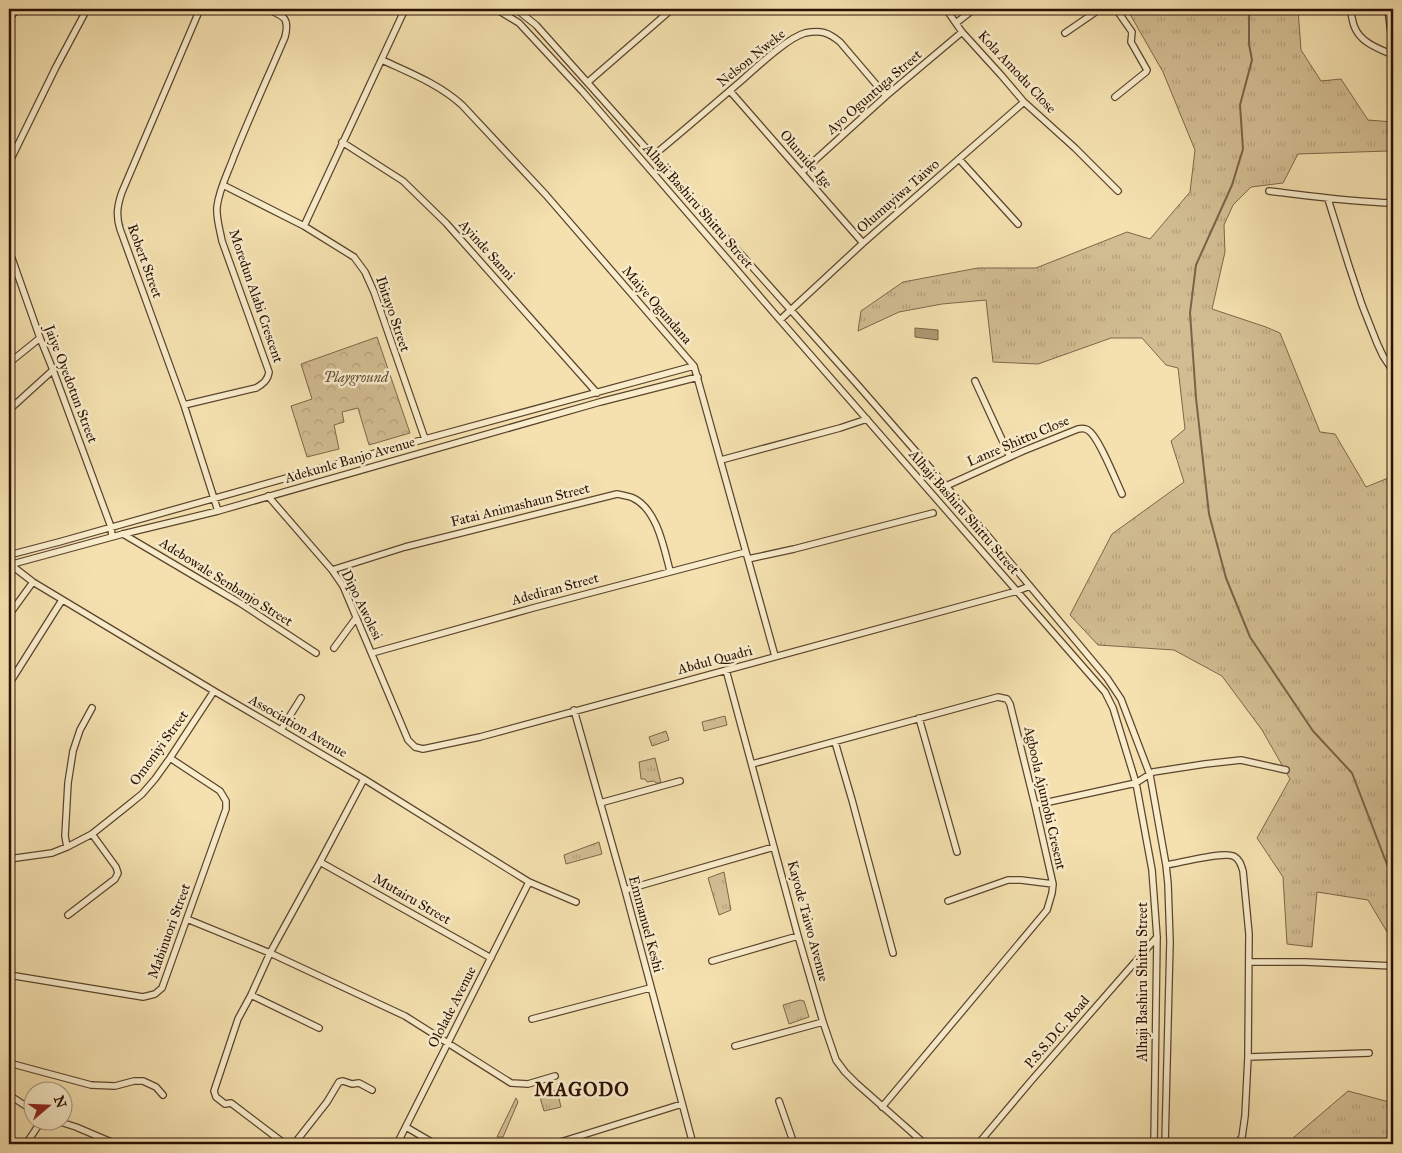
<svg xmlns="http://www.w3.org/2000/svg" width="1402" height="1153" font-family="'IM FELL Great Primer',serif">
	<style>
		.grass { fill: url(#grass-tufts); stroke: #7e664a }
		.park { fill: url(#park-crowns); stroke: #7e664a }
		.water { fill: #af9a75; stroke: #7a6347 }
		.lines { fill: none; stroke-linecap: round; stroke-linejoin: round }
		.stream { stroke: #7a6347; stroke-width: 2 }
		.minor-casing { stroke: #5c442e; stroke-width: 8 }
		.minor { stroke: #f8eccb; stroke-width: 5.5 }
		.labels { text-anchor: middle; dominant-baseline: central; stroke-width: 5; stroke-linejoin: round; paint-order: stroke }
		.street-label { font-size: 14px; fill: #2a1003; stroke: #f8eccb }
		.park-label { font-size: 14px; font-style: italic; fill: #654d35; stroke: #f8eccb }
		.district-label { font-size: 19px; font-weight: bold; letter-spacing: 1px; fill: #2a1003; stroke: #f8eccb }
	</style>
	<defs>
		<pattern id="grass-tufts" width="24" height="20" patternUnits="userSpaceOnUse" patternTransform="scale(1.25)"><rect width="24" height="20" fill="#d2bd92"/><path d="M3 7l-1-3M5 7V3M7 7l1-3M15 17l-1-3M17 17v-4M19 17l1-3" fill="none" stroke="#b4a17c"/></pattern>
		<pattern id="park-crowns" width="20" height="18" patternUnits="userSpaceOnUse" patternTransform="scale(1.25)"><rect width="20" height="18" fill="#d2bd92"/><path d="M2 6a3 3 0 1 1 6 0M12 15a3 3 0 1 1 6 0" fill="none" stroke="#b4a17c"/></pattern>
	</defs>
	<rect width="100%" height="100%" fill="#f4e1af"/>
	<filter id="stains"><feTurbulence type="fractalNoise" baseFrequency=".004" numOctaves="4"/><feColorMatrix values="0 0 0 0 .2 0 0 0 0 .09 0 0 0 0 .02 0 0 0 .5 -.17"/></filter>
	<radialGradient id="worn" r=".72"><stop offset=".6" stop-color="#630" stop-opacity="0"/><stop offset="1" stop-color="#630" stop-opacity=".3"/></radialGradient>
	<path class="grass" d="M1127 9H1298L1301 50 1321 81 1341 79 1368 120 1393 122 1388 151 1298 154 1283 183 1251 187 1233 205 1224 225 1225 252 1212 309 1266 327 1280 333 1320 432 1335 434 1366 487 1393 476V942L1368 900 1317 892 1312 947 1287 944 1283 877 1257 838 1290 779 1262 730 1222 676 1174 650 1098 645 1070 615 1112 534 1184 482 1171 441 1185 429 1178 368 1166 365 1142 338H1111L1038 364 993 362 986 300 942 304 899 312 858 331 861 311 903 282 978 268H1036L1127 232 1150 239 1190 192 1195 150 1163 72Z
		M725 716 727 725 704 731 702 722Z
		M666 731 669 740 652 746 649 737Z
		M655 758 661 783H656L654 781 647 782 645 779H641L639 762Z
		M599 842 602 854 566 864 564 855Z
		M724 872 731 910 719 915 708 878Z
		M800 1000 804 1001 809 1017 789 1024 783 1005Z
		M557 1090 561 1107 544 1111 539 1094Z
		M1348 1091 1393 1103V1144H1286Z
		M516 1098 518 1102 503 1137H497Z"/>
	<path class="park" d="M377 337 410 433 369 445 358 408 342 412 344 422 334 425 339 449 307 457 291 406 312 399 301 364Z"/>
	<path class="water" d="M915 328 938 330V340L915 337Z"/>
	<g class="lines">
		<path class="stream" d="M1249 9V44L1252 60 1240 105 1243 149 1232 185 1196 265 1190 313 1196 398 1209 514 1226 578 1250 637 1313 731 1352 773 1393 880"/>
		<defs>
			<path id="minor" d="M200 9 122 192C117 206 116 216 120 229L184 405 218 511
				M496 9 519 23 583 92 780 320 1105 692 1113 708 1136 783 1152 870 1157 937 1154 1144
				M516 9 536 25 856 383 946 486 1107 678 1121 699 1150 775 1166 865 1168 884 1170 942 1165 1144
				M946 9 962 32 1001 75 1024 102 1075 148 1118 191
				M1350 9C1352 15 1352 22 1355 28 1361 43 1380 49 1393 55
				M1388 9 1393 50
				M9 18 18 9
				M956 23 974 9
				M1065 33 1100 9
				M382 60C410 73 439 84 462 105L546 195 694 366 775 656
				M588 82 672 9
				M730 91 863 243
				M1115 97 1146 72 1147 70 1131 42 1132 32 1116 9
				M342 142 403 181 446 223 597 393
				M654 155C683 131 712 106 741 81 756 68 787 38 805 33 821 30 828 32 840 42L886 96
				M959 159 1018 224
				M9 163 56 67 87 9
				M802 172 886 96 962 32
				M223 185 304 226 354 257 365 272 374 292 425 439
				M1269 191C1310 196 1351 202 1393 203
				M1328 199 1349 266 1362 305 1377 343 1383 356 1393 371
				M304 226 405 9
				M9 250 40 338 53 370 111 527 112 537
				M780 320 863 243 1024 102
				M9 363 40 338
				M975 381 1010 457
				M184 405 256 388C263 384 268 380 269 372L222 241C220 230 216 218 217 207 219 189 228 173 234 156 250 116 268 77 285 37 290 17 283 16 267 9
				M9 410 53 370
				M721 460 840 428 867 419
				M946 486 1023 451 1078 429C1083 428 1086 428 1089 431 1099 438 1116 481 1122 494
				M268 496 332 570 343 586 408 740 415 747 423 749 480 737 1017 591 1030 586
				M123 534 240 603 316 653
				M9 555 59 542 425 439 694 366
				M748 559 794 549 933 513
				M9 565 123 534 218 511 600 402 698 377
				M11 565 33 582 214 691 364 779 529 882 576 902
				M332 570 405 547 617 494C622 495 628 496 633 498 657 509 664 548 670 571
				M9 615 33 582
				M334 648 356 618
				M372 653 533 608 746 552
				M726 670 798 936 823 1022 836 1060 845 1072 856 1083 925 1144
				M9 684 62 600
				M574 710 625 890 693 1144
				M919 718 957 852
				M281 730 301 698
				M835 742 852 800 893 953
				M752 764 998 697 1007 699 1010 704 1035 805 1053 884 1052 893 1047 910 882 1107
				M600 803 680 781
				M1035 805 1136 783 1153 772 1205 764 1241 760 1286 770
				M67 847 65 836 68 783 73 751 80 730 92 708
				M9 859 52 853 67 847 92 834 126 807 142 794 155 779 170 758 214 691
				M320 862 491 958
				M1166 865C1180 863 1226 850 1235 857 1240 860 1241 865 1243 871L1249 934 1248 1057 1245 1116 1242 1137 1237 1144
				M625 890 774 847
				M948 901 1008 880H1021L1053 884
				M68 915 115 879 118 873 116 867 92 834
				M187 919 270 953 405 1016 511 1083 528 1084 555 1076
				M712 961 798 936
				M1249 962H1305L1393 966
				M9 975 143 997 155 994 162 988 226 809V801L220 791 170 758
				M251 995 319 1028
				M532 1019 650 988
				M735 1046 823 1022
				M1248 1057 1369 1053
				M9 1063 91 1085 115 1086 134 1081H143L156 1087 163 1095
				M9 1095 32 1110
				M779 1101 794 1144
				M54 1120 76 1127 116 1144
				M406 1127 435 1144
				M26 1144 42 1120
				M285 1144 231 1103 225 1104 216 1097 214 1091 238 1019 251 995 270 953 320 862 364 779
				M294 1144 327 1102 339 1082 343 1081 352 1084 359 1083 372 1090
				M397 1144 529 882
				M554 1144 682 1104
				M978 1144 1031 1081 1157 937"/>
		</defs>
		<use href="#minor" class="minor-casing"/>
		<use href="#minor" class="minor"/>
	</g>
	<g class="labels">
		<g class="street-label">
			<text transform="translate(751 58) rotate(-39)">Nelson Nweke</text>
			<text transform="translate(1017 72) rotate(47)">Kola Amodu Close</text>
			<text transform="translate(874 92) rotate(-41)">Ayo Oguntuga Street</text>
			<text transform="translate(806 159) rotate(49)">Olumide Ige</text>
			<text transform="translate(898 196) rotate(-41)">Olumuyiwa Taiwo</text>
			<text transform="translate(698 206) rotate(49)">Alhaji Bashiru Shittu Street</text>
			<text transform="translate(487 250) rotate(48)">Ayinde Sanni</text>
			<text transform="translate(145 261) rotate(70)">Robert Street</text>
			<text transform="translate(256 296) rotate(71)">Moredun Alabi Crescent</text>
			<text transform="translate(657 305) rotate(49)">Maiye Ogundana</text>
			<text transform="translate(393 314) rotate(71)">Ibitayo Street</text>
			<text transform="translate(71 384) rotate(69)">Jaiye Oyedotun Street</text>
			<text transform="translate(1018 441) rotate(-23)">Lanre Shittu Close</text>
			<text transform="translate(350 460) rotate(-16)">Adekunle Banjo Avenue</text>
			<text transform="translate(520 505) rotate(-14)">Fatai Animashaun Street</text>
			<text transform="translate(964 512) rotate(49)">Alhaji Bashiru Shittu Street</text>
			<text transform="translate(226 582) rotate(32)">Adebowale Senbanjo Street</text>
			<text transform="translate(555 589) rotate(-15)">Adediran Street</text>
			<text transform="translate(362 605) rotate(64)">Dipo Awolesi</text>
			<text transform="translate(715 660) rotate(-15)">Abdul Quadri</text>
			<text transform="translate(298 726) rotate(30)">Association Avenue</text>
			<text transform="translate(159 748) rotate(-54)">Omoniyi Street</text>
			<text transform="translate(1045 798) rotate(77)">Agboola Ajumobi Cresent</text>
			<text transform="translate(412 899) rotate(30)">Mutairu Street</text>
			<text transform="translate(808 921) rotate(75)">Kayode Taiwo Avenue</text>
			<text transform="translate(646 924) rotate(75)">Emmanuel Keshi</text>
			<text transform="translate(169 931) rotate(-70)">Mabinuori Street</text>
			<text transform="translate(1142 982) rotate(-90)">Alhaji Bashiru Shittu Street</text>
			<text transform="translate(452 1007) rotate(-63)">Ololade Avenue</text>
			<text transform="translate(1057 1032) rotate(-49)">P.S.S.D.C. Road</text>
		</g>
		<g class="park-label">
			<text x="356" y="377">Playground</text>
		</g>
		<g class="district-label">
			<text x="582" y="1089">MAGODO</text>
		</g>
	</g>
	<rect width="1402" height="1153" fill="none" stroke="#f4e1af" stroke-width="30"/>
	<rect x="10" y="10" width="1382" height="1133" fill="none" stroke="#2a1003" stroke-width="2.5"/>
	<rect x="15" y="15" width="1372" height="1123" fill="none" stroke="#2a1003"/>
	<g transform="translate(48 1106) rotate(71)"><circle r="24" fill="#f8eccb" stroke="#a6947b"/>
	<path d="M0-4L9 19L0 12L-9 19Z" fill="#8f2418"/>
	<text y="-8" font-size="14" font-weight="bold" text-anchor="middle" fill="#2a1003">N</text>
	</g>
	<rect width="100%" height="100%" filter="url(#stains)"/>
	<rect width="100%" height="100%" fill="url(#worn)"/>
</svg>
